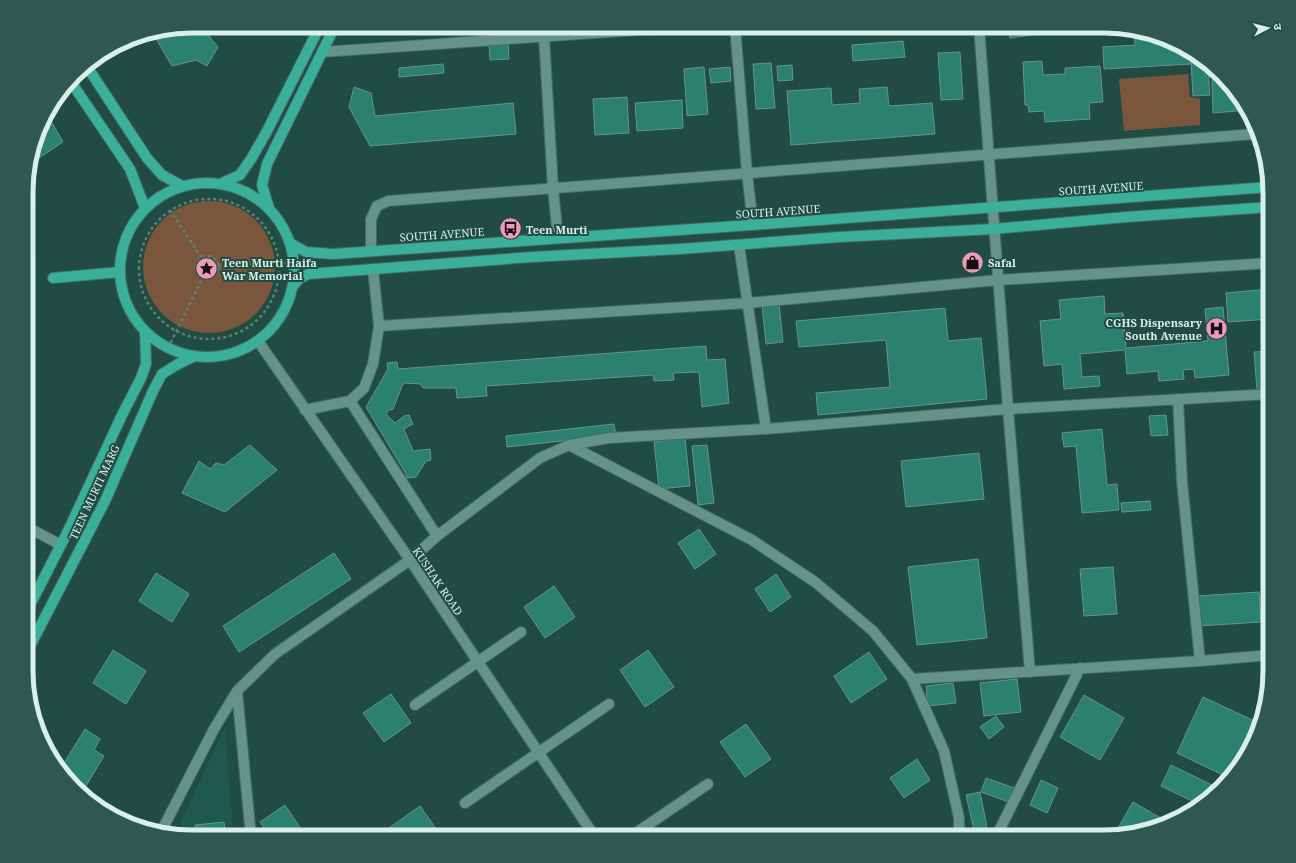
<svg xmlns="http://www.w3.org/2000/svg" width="1296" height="863" font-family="'Noto Serif','Noto Sans Devanagari',serif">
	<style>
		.built { fill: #1f584c }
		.green { fill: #7a563c }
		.building { fill: #2b806f; stroke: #679489 }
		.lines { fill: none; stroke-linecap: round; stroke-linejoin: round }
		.minor-casing { stroke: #426b63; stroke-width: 12 }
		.major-casing { stroke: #426b63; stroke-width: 12 }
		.path { stroke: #5b8178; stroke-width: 2.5; stroke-dasharray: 3 3; stroke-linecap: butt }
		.minor { stroke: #669388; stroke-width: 10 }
		.major { stroke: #3ab09b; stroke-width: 10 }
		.labels { text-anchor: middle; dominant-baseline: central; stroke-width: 4; stroke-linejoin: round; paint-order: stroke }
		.street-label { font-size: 11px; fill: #d8f0e9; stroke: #204c43 }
		.poi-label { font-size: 11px; font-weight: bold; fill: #d8f0e9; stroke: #204c43; text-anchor: start }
		.rim { fill: none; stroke: #d8f0e9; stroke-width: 5 }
	</style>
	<rect width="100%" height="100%" fill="#204c43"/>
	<path class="built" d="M225 728 234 837H192L175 834Z"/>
	<path class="green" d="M1188 74 1190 97 1200 99V125L1124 131 1119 79Z
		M143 267a66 66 0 1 1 132 0a66 66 0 1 1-132 0Z"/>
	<path class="building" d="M192 26H201L218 47 207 66 196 60 172 66 155 37 163 32Z
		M1009 26H1045L1046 33 1010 38Z
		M1134 31 1157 35 1158 41 1168 40 1190 51 1191 64 1104 69 1103 47 1135 45Z
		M903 41 905 57 853 61 852 45Z
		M508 43 509 59 490 60 489 44Z
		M960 52 963 99 941 100 938 53Z
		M1202 60 1208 67 1210 95 1193 96 1191 61Z
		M1042 61 1043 75 1065 74V68L1100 66 1103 102 1089 103 1090 119 1045 122 1044 111 1029 112 1028 105H1025L1023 62Z
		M771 63 775 108 756 109 753 64Z
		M443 64 444 73 399 77V68Z
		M792 65 793 80 778 81 777 66Z
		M704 67 708 114 687 116 684 69Z
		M730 67 731 81 711 83 709 69Z
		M1220 79 1226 87 1248 110 1213 113 1212 80Z
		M354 87 371 93 375 116 513 103 516 134 370 146 349 107Z
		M887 87 889 106 932 103 935 134 791 145 787 91 831 88 832 105 860 103 859 89Z
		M627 97 629 133 595 135 593 99Z
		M682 100 683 128 637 131 635 103Z
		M47 114 63 142 30 164 43 119Z
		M1270 289V319L1228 322 1226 293Z
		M1104 296 1105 314 1123 313 1126 348 1208 341 1205 309 1223 307 1229 375 1195 378 1194 369 1183 370 1184 379 1159 381 1158 371 1127 374 1125 350 1080 354 1082 377 1099 376 1100 386 1064 389 1062 364 1044 366 1040 321 1061 319 1059 300Z
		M779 304 783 342 766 344 762 305Z
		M945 308 948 341 981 338 987 399 818 415 816 393 890 387 886 340 799 347 796 321Z
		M706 346 707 360 725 359 729 403 702 407 699 372 673 373 674 380 654 381 653 375 486 386 487 396 457 398 456 388H423L420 384 405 383 402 386 393 409 389 410 386 414 395 423 404 416 409 415 413 424 404 429 413 451 430 449 431 460 426 461 416 477 407 478 406 474 366 407 388 369 387 363 397 362 398 369Z
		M1270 351V389L1257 390 1254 352Z
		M1166 415 1168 435 1151 436 1149 416Z
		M614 424 616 435 507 447 506 436Z
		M1102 429 1107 485 1117 484 1119 510 1082 513 1076 446 1064 447 1062 433Z
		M685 438 690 486 659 489 654 442Z
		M250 445 277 470 225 512 182 493 199 461 210 469 216 463 224 465Z
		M707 445 714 503 698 505 692 446Z
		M979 453 984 499 906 507 901 461Z
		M1150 501 1151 510 1122 512 1121 503Z
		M699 529 716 554 695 569 678 543Z
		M334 553 351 579 239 652 223 626Z
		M978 559 987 638 917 645 908 567Z
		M1113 567 1117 614 1084 616 1080 569Z
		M156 573 189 594 172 622 139 601Z
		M776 574 791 597 770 612 755 589Z
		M554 586 575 617 545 638 524 607Z
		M1259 592 1261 622 1198 626 1196 596Z
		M113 650 146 671 126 704 93 683Z
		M648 650 674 687 645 707 620 670Z
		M869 652 887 679 851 703 834 676Z
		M1017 679 1021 712 984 716 980 683Z
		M953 683 956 703 928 706 926 686Z
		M391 694 411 723 384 742 363 713Z
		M1084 695 1124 718 1100 760 1060 737Z
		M1203 697 1261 724 1242 763 1227 777 1177 753Z
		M996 716 1004 727 989 739 980 727Z
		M746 724 771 759 745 777 720 742Z
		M85 729 100 739 94 750 104 756 83 791 61 768Z
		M917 759 930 780 904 798 890 778Z
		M1171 765 1216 787 1198 804 1161 786Z
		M986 778 1014 788 1009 802 981 792Z
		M1041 780 1058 788 1047 813 1030 805Z
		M980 792 987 827 974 830 966 795Z
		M1133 802 1164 820 1163 822 1113 837Z
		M285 805 305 835 302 837H270L260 822Z
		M420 806 442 837H396L389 828Z
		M224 822 226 837H196L195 825Z"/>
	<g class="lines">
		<defs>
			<path id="minor" d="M735 26 747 173 753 225
				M979 26 1008 409 1030 672
				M544 36 553 188 558 238
				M322 52 697 26
				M739 245 766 429
				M371 251V219L377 206 388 201 1255 134
				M373 269 379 326 748 303 998 280 1270 263
				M258 341 410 560 595 837
				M1178 399 1182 481 1200 661
				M350 401 437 536
				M305 410 350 401 364 388 373 364 379 326
				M569 445 752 540 815 582 873 631 912 679 944 751 959 818V837
				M27 527 61 545
				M912 679 1200 661 1270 655
				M237 691 251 837
				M415 705 521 632
				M465 803 609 704
				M161 832 214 729 237 691 275 654 410 560 437 536 540 458 569 445 609 438 766 429 1008 409 1270 394
				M630 837 708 784
				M996 837 1080 668"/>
			<path id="major" d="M86 65 147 158 162 175 182 186
				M71 82 130 169 145 208
				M222 183 240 175 251 159 266 133 320 26
				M120 270a87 87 0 1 1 174 0a87 87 0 1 1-174 0Z
				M269 208 262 185 267 164 335 26
				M290 243 306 252 333 254 737 226 1270 187
				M53 278 120 272
				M293 286 299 279 308 274 532 257 680 249 839 237 994 229 1126 217 1270 207
				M27 611 68 531 122 415 141 378 146 364 145 331
				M27 652 105 501 153 391 162 374 178 364 195 356"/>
		</defs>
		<use href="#minor" class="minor-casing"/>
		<use href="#major" class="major-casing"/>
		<path class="path" d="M139 269a70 70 0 1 1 140 0a70 70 0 1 1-140 0Z
			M170 210 201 257
			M196 267a11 11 0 1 1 22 0a11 11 0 1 1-22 0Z
			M218 266 294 263
			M168 348 203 277"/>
		<use href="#minor" class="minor"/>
		<use href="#major" class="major"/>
	</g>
	<defs>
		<symbol id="bus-disc" viewBox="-11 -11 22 22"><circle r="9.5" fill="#ef9ab8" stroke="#204c43"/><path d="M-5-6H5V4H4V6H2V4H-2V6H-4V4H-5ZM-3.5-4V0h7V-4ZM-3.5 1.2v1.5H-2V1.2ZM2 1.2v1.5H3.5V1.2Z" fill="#111"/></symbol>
		<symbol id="shop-disc" viewBox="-11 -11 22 22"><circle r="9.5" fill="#ef9ab8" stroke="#204c43"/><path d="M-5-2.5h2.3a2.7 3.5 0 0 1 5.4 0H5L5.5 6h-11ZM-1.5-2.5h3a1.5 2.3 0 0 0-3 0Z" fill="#111"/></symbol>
		<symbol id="sight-disc" viewBox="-11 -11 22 22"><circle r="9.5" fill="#ef9ab8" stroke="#204c43"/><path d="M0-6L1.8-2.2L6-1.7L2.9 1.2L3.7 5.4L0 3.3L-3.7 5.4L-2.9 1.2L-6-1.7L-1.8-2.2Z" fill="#111"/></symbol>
		<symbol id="hospital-disc" viewBox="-11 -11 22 22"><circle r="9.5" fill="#ef9ab8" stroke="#204c43"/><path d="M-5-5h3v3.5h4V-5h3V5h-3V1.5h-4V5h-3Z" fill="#111"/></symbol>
	</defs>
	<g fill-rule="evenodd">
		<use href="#bus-disc" x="498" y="216" width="25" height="25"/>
		<use href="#shop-disc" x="960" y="250" width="25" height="25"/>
		<use href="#sight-disc" x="194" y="256" width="25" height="25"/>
		<use href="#hospital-disc" x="1204" y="316" width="25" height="25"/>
	</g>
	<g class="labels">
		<g class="street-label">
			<text transform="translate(1101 188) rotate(-4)">SOUTH AVENUE</text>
			<text transform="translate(778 211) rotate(-4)">SOUTH AVENUE</text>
			<text transform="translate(442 234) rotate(-4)">SOUTH AVENUE</text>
			<text transform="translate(94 492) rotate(-65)">TEEN MURTI MARG</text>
			<text transform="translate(438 581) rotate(56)">KUSHAK ROAD</text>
		</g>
		<g class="poi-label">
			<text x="526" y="229">Teen Murti</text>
			<text x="222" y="262">Teen Murti Haifa<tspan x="222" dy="13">War Memorial</tspan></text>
			<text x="988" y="262">Safal</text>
			<text x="1202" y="322" text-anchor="end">CGHS Dispensary<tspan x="1202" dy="13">South Avenue</tspan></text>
		</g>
	</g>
	<path d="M0 0H1296V863H0ZM192 33H1104A159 159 0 0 1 1263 192V671A159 159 0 0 1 1104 830H192A159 159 0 0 1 33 671V192A159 159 0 0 1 192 33Z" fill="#2f5950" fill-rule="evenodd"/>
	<path class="rim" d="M192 33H1104A159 159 0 0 1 1263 192V671A159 159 0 0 1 1104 830H192A159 159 0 0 1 33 671V192A159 159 0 0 1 192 33Z"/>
	<g transform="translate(1268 28) rotate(83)" stroke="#204c43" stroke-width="3" paint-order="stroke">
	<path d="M0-3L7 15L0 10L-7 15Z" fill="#d8f0e9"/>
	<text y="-6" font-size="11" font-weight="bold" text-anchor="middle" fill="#d8f0e9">उ</text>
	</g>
</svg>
